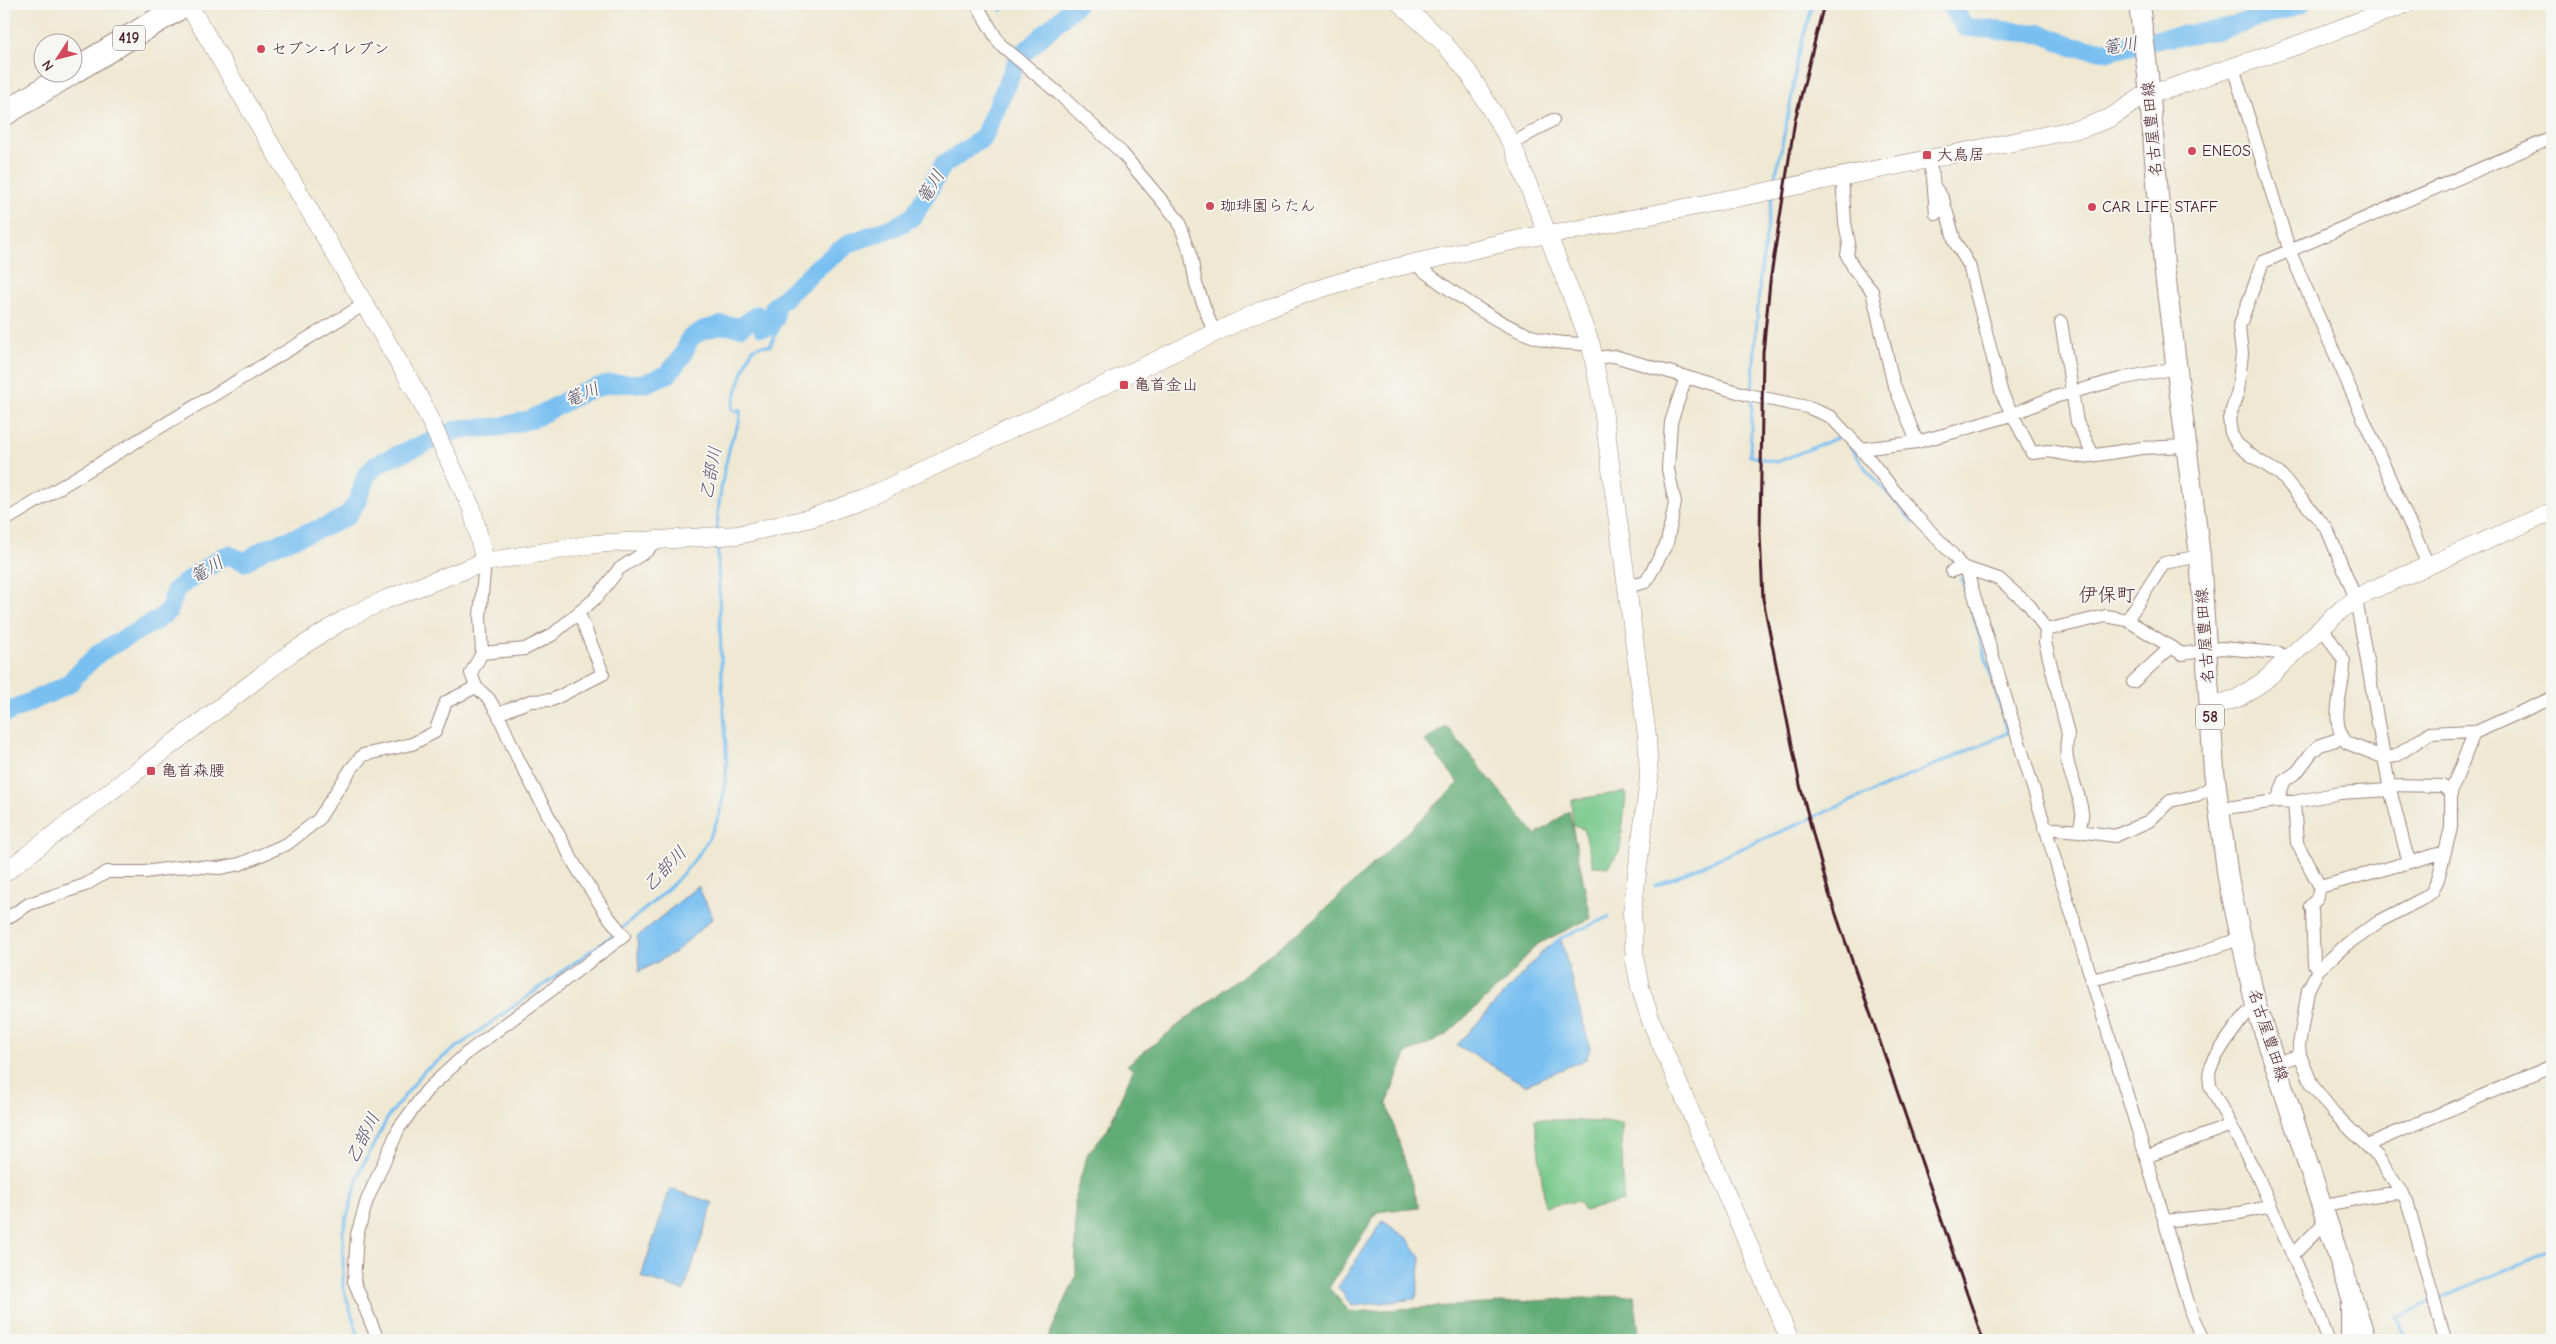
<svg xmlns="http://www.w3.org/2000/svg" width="2556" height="1344" font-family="'Comic Neue','Klee One',sans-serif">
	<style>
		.green { fill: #76c789; stroke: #60735a }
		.forest { fill: #60ac75; stroke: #556650 }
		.water { fill: #79c0f1; stroke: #62708e }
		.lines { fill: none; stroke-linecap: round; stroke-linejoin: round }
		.stream { stroke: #79c0f1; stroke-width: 3 }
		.river { stroke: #79c0f1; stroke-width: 19 }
		.street-casing { stroke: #9c847e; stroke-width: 14 }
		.secondary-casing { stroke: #9c847e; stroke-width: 19 }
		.primary-casing { stroke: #9c847e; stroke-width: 22 }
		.highway-casing { stroke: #9c847e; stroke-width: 26 }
		.street { stroke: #fff; stroke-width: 12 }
		.secondary { stroke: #fff; stroke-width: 18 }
		.primary { stroke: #fff; stroke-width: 20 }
		.highway { stroke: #fff; stroke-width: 24 }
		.rail { stroke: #4a1f2b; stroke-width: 3 }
		.poi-dot { fill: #d1495b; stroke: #f6f6f2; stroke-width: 2 }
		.labels { text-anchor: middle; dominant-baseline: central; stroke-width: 4; stroke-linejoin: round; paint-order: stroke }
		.shield { fill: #f6f6f2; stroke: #7e6067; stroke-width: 1 }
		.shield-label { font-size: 15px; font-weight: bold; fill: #4a1f2b }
		.poi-label { font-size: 16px; fill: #4a1f2b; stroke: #f6f6f2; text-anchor: start }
		.street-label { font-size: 16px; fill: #4a1f2b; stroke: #f6f6f2 }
		.water-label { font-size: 18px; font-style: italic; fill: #584f66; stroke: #f6f6f2 }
		.quarter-label { font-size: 19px; fill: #4a1f2b; stroke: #f6f6f2 }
	</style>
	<rect width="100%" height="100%" fill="#f6f6f2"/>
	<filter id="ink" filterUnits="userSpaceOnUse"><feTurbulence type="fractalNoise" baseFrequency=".02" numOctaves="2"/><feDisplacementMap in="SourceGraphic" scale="10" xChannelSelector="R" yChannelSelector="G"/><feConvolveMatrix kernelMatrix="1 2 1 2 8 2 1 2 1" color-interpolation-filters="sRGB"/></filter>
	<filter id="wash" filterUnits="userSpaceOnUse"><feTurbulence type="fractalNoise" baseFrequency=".0096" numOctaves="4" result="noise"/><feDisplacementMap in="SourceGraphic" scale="20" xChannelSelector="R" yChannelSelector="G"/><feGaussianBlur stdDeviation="1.12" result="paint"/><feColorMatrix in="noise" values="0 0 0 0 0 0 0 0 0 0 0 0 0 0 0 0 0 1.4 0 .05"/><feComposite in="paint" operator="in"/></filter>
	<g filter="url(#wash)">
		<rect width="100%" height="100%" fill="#efe8d2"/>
		<path class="green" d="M1624 792 1626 795 1620 850 1609 867 1593 866 1584 829 1573 826 1571 800Z
			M1535 1119 1622 1123 1623 1201 1584 1211 1579 1201 1545 1207Z"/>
		<path class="forest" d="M1446 726 1536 835 1569 811 1591 918 1536 945 1506 980 1445 1036 1406 1054 1387 1103 1419 1207 1377 1212 1329 1288 1350 1312 1634 1295 1640 1340H1047L1076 1277 1075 1195 1088 1153 1107 1130 1133 1070 1127 1065 1316 918 1459 783 1425 741Z"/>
		<path class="water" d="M698 886 713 918 675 952 639 972 637 937Z
			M1561 940 1590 1048 1586 1059 1525 1085 1457 1045 1547 947Z
			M670 1189 713 1203 684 1291 641 1277Z
			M1383 1221 1408 1239 1421 1258 1416 1299 1352 1306 1338 1287Z"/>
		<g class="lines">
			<path class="stream" d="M1001 11 1007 4
				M1774 184 1792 95 1797 58 1813 4
				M1752 392 1760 276 1772 197
				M1752 398 1750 456 1777 462 1842 436
				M1849 445 1866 469 1914 523
				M717 530C718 501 723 473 730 446 733 433 742 423 740 409L736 412 732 409C734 398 748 353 754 348 759 345 764 345 770 346L778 330 775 319
				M1655 886 2008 733 1962 578
				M622 928C656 900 695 870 714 828 732 789 726 743 723 701 720 648 720 594 717 541
				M1552 945 1561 938 1609 917
				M2438 1299 2552 1250
				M360 1340 343 1287V1231L360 1171 388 1117 424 1071 617 932
				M2403 1340 2406 1337 2397 1317 2430 1302"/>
			<path class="river" d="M1950 4 1965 27 2042 34 2073 47 2109 51 2164 38 2219 30 2301 4
				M4 714 69 684 76 675 100 652 159 619 169 610 176 589 222 557 229 555 245 562 264 549 327 526 347 516 358 500 366 476 376 465 388 459 459 429 499 427 532 419 583 392 608 384 646 383 668 374 683 355 690 338 703 330 723 325 741 327 757 315 762 327H768L775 319 774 307 819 266 850 243 897 226 914 216 943 165 983 138 1019 57 1077 4"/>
		</g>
	</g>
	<g filter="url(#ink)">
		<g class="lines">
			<defs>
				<path id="street" d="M976 4 1000 44 1058 93 1122 153 1178 220 1190 251 1196 284 1214 333
					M2233 67 2290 252 2428 565
					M1512 144 1553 120
					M1928 159 1933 177 1936 214
					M1842 176 1845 223 1849 243 1847 255 1854 269 1872 291 1893 382 1917 442
					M1934 186 1943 199 1955 242 1969 265 2002 394 2032 453 2048 451 2083 457 2142 448 2185 446
					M1413 263C1450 290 1501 329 1545 340 1559 344 1576 343 1591 345
					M2061 322 2077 422 2093 455
					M1594 358 1614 356 1748 395 1807 407 1831 417 1861 449 1910 510 1953 555 1968 575 2146 1157 2191 1313 2203 1340
					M1861 449 1917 442 1958 431 2011 415 2051 398 2120 379 2176 368
					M4 521 365 304
					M2200 556 2164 563 2127 620 2182 654 2221 648 2279 653 2287 660
					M1952 571 1962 567 1999 579 2030 606 2046 630 2045 642 2068 734C2061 767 2078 782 2082 812 2083 818 2080 825 2079 831L2044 828
					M1626 587 1646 582 1667 543 1675 503 1668 469 1671 422 1686 377
					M2322 627 2344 661C2346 686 2326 720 2347 743L2385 758 2396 756 2430 733 2471 731 2474 733
					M2046 630 2106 616 2127 620
					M482 653 525 649 552 635 597 597 619 569 648 550 654 541
					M2133 682 2171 647
					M498 714 530 701 552 700 603 674 579 613
					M2389 785 2442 786 2451 792
					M2277 801 2285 780 2297 772 2312 752 2320 745 2342 738
					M2294 802 2297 843 2320 887
					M2218 809 2277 801 2294 802 2340 793 2390 790
					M2079 831 2115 836 2149 821 2170 801 2197 795 2215 785
					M2445 852 2410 862 2406 852 2389 785 2356 599 2327 529 2281 475 2252 456 2237 444 2231 433 2229 419 2238 391 2242 353 2239 327 2263 262 2552 138
					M4 920 29 904 85 885 107 872H145L187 866 219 868 240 864 287 844 318 820 351 769 363 755 412 744 435 732 446 702 476 687
					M2318 970 2314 964 2312 910 2310 906 2317 899 2320 887 2410 862
					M2091 980 2191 956 2241 938
					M2256 1006C2244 1012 2214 1057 2210 1070 2208 1075 2210 1081 2210 1086L2257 1175 2320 1317 2328 1340
					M2277 1063 2300 1055
					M2367 1145 2552 1066
					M2146 1157 2231 1125
					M2323 1205C2350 1201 2376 1193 2403 1193
					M2164 1221 2240 1213 2271 1206
					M2294 1254 2328 1219
					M378 1340 354 1281 357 1235 367 1200 399 1128 427 1090 468 1052 624 936 607 915 575 865 518 759 498 714 489 699 476 687 471 673 482 653 480 616 485 562
					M2347 1340V1306L2353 1298
					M2445 1340 2407 1201 2378 1157 2333 1112 2312 1085 2300 1055 2299 1045 2308 990 2318 970 2347 944 2380 921 2424 898 2432 892 2438 879 2451 828V792L2474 733 2552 698"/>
				<path id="secondary" d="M188 4 418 395 472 509 485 562
					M1401 4 1442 41 1468 72 1512 144 1591 345 1602 402 1647 736 1649 779 1632 913 1635 961 1640 987 1651 1021 1790 1340
					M2209 707 2238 698 2264 681 2342 609 2367 592 2552 512
					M4 873 291 653 345 619 387 599 485 562 594 544 738 535 811 518 864 499 1265 309C1327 283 1390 268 1455 254 1494 245 1532 235 1571 231L2083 128 2110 118 2148 93 2168 89 2292 47 2405 4"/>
				<path id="primary" d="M2139 4 2148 75 2164 266 2200 556 2214 771 2228 878 2256 1006 2366 1340"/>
				<path id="highway" d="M72 72 185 4
					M4 114 72 72"/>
			</defs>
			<use href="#street" class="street-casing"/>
			<use href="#secondary" class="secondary-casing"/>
			<use href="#primary" class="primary-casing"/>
			<use href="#highway" class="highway-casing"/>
			<use href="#street" class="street"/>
			<use href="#secondary" class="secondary"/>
			<use href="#primary" class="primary"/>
			<use href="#highway" class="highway"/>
			<path class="rail" d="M1824 4 1795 120 1770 282 1763 353 1760 533 1763 599 1800 785 1829 894 1983 1340"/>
		</g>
	</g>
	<g class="poi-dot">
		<circle cx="261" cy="49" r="5"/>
		<circle cx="2192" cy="151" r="5"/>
		<rect x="1922" y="150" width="10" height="10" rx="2.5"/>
		<circle cx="1210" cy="206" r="5"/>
		<circle cx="2092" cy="207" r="5"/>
		<rect x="1119" y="380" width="10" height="10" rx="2.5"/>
		<rect x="146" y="766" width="10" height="10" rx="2.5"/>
	</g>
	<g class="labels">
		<g class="shield">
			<rect x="113" y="25.5" width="32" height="25" rx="4"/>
			<rect x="2196" y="704.5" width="28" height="25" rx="4"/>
		</g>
		<g class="shield-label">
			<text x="129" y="38">419</text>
			<text x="2210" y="717">58</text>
		</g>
		<g class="poi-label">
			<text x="271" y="49">セブン-イレブン</text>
			<text x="2202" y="151">ENEOS</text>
			<text x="1937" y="155">大鳥居</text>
			<text x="1220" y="206">珈琲園らたん</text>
			<text x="2102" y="207">CAR LIFE STAFF</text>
			<text x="1134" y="385">亀首金山</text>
			<text x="161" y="771">亀首森腰</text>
		</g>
		<g class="street-label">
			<text transform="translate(2152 129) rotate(-95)">名古屋豊田線</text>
			<text transform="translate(2205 636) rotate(-94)">名古屋豊田線</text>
			<text transform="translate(2268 1035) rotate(72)">名古屋豊田線</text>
		</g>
		<g class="water-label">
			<text transform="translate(2120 46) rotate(-8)">篭川</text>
			<text transform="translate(931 187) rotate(-59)">篭川</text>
			<text transform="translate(582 395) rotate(-23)">篭川</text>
			<text transform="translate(711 473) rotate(-79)">乙部川</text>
			<text transform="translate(207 570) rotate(-31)">篭川</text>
			<text transform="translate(665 869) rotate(-46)">乙部川</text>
			<text transform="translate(363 1138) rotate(-63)">乙部川</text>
		</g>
		<g class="quarter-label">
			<text x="2107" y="595">伊保町</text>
		</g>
	</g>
	<rect width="2556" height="1344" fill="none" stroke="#f6f6f2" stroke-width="20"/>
	<g transform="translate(58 58) rotate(234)"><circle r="24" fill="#f6f6f2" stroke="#b1a0a2"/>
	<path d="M0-4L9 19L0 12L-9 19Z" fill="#d1495b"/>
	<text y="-8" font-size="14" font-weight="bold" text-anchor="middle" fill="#4a1f2b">N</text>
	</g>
</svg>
